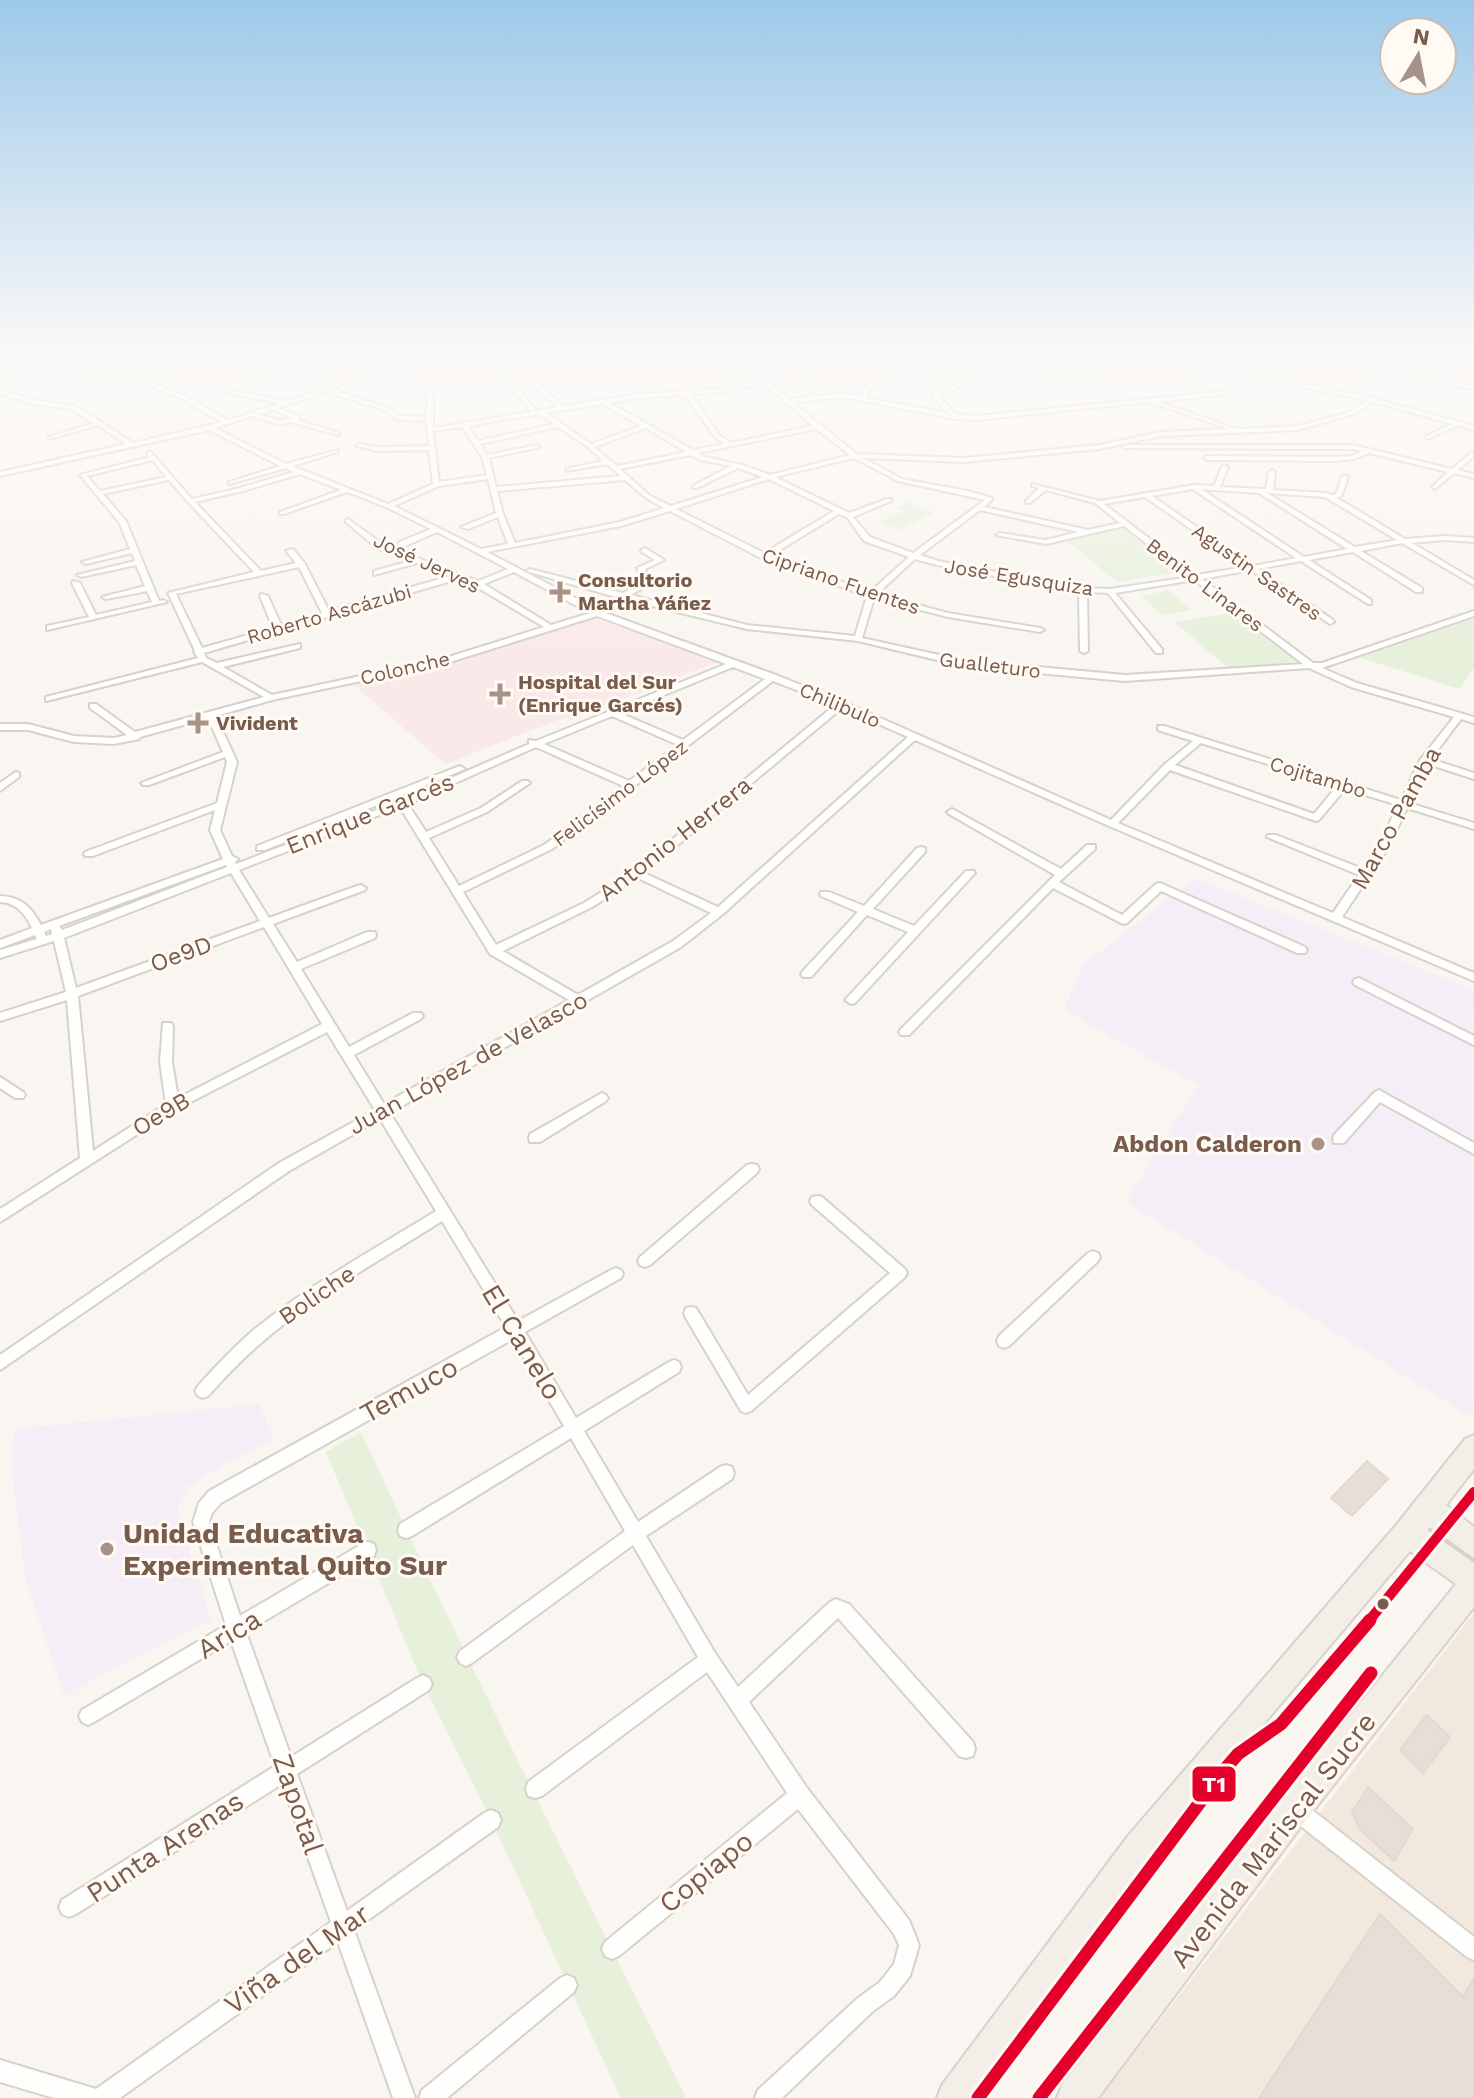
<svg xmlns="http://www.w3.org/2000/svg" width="1474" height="2098" font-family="'Work Sans',sans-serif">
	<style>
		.residential { fill: #f2e8de }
		.education { fill: #f6eef6 }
		.medical { fill: #fae9e9 }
		.green { fill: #e7f0db }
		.building { fill: #e6ded7; stroke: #e2d8d2; stroke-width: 2 }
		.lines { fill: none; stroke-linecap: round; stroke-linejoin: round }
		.street-casing { stroke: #d7d1cb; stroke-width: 4 }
		.primary-casing { stroke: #dad1cc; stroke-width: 4 }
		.street { fill: #fefefd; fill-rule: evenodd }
		.primary { fill: #f3eee8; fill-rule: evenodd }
		.bus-1-far1-casing { stroke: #fffaf3; stroke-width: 16 }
		.bus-1-casing { stroke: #fffaf3; stroke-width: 19 }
		.bus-1-far1 { stroke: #e4002b; stroke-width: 10 }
		.bus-1 { stroke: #e4002b; stroke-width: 13 }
		.poi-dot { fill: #a69286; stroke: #fffaf3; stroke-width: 3 }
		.bus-dot { fill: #7a5c4d; stroke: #fffaf3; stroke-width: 3 }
		.labels { text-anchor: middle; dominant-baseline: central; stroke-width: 6; stroke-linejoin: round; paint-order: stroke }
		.far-street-label { font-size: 20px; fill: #7a5c4d; stroke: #fffaf3 }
		.far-poi-label { font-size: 20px; font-weight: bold; fill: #7a5c4d; stroke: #fffaf3; text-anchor: start }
		.street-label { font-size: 24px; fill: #7a5c4d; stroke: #fffaf3 }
		.poi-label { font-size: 24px; font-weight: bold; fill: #7a5c4d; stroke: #fffaf3; text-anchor: end }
		.near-street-label { font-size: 28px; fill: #7a5c4d; stroke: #fffaf3 }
		.near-poi-label { font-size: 28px; font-weight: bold; fill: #7a5c4d; stroke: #fffaf3; text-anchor: start }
		.line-badge { stroke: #fffaf3; stroke-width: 3 }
		.badge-label { font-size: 22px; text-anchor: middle; font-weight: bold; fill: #fff }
	</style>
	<rect width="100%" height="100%" fill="#f9f5f0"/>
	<path class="residential" d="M1474 1613V2098H1100Z"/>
	<path class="education" d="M1195 878 1474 990 1473 1418 1126 1202 1198 1085 1064 1010 1082 966Z
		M260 1404 273 1439 225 1463 188 1487 177 1510 211 1620 64 1695 26 1581 11 1465 14 1429Z"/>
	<path class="medical" d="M594 618 719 661 571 720 566 717 445 764 354 685 463 660Z"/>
	<path class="green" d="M814 378 832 390 796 397 778 384Z
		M908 502 934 513 899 530 879 522 904 511 897 507Z
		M1125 529 1180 572 1117 582 1065 539Z
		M1168 590 1192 610 1163 615 1141 596Z
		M1232 613 1296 661 1231 670 1174 622Z
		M1468 618 1474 620V667L1460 689 1358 657Z
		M361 1432C464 1657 576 1877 686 2098H621L491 1820 423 1684 326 1452Z"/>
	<path class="building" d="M1367 1461 1388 1479 1352 1516 1331 1498Z
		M1427 1715 1450 1737 1423 1773 1400 1750Z
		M1368 1787 1413 1829 1394 1861 1360 1829 1352 1812Z
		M1380 1914 1463 1997 1474 1978V2098H1259Z"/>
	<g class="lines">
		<defs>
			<path id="street" d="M0 359H5L19 367 138 377 164 359H170L143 379 185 396 228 420 279 404 217 390V388L286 401 324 389 307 383 314 374 247 365 252 359H258L254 363 318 372 322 375 314 382 334 391 386 364 376 359C397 358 417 380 433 392V428L531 412 500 373 503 371 537 411 558 407 528 381 530 378 564 406 639 394 728 388 768 376 698 359H707L771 374 772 370 769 359H775C778 370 779 375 768 381L789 399 843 393 861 397C866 373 891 376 911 375L913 378C895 380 871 375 866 398L948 413 931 394 962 383 967 379 929 378 852 359H861L929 374 972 375 1055 363 1130 361 1147 359 1130 365 1055 367 974 378 966 385 938 395 956 414 976 416 1227 391 1229 394 1158 402 1237 429 1298 426 1350 412 1368 401 1260 379 1262 376 1373 398 1474 426V430L1458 425 1428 439 1425 437 1426 436 1452 424 1374 402 1354 414 1298 430 1162 436 1099 449 964 462 863 458 902 479 968 491 992 498V500L984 507 1088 530 1120 523 1095 503 1046 490 1030 503H1026V501L1039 488 1032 486V484L1100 501 1194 485 1214 486 1222 467 1225 465 1228 467 1220 487 1266 489 1269 472 1272 470 1275 472 1273 490 1327 493 1332 495 1336 494 1342 477 1345 475 1348 477 1342 495 1337 498 1405 539 1445 536 1474 538V542L1445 540 1412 543 1474 580V585L1402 543 1361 551 1422 588V592H1416L1353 552 1309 560 1371 600V604H1368L1301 561 1258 569 1333 620 1334 622 1330 624 1251 570 1202 579 1313 663H1322L1474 611V616L1322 668 1357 683 1474 717V723L1461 719 1431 759 1474 773V779L1428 764 1409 803 1474 823V829L1407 808 1388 848 1372 873 1373 875 1368 878 1342 917 1474 973V981L1109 826 915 740 723 914 681 947 390 1113 518 1321 611 1270 616 1268 621 1270 623 1274 621 1278 525 1332 576 1418 669 1362 674 1360 679 1362 681 1367 679 1372 584 1431 638 1522 720 1467 726 1465 732 1467 734 1473 732 1479 646 1536 715 1653 738 1687 830 1602 836 1599 849 1604 973 1742 975 1749 973 1756 966 1758 959 1756 838 1618 749 1702 807 1788 909 1920 919 1945 910 1976 894 1996 872 2012 782 2098H755L758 2090 858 1998 880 1982 894 1964 899 1945 894 1934 798 1809 619 1956 612 1959 605 1956 602 1949 605 1942 787 1793 707 1672 542 1796 535 1798 528 1796 526 1789 528 1782 698 1657 633 1545 472 1663 466 1666 460 1663 457 1657 460 1651 625 1531 571 1438 412 1536 406 1538 400 1536 398 1530 400 1524 564 1426 513 1339 221 1503 212 1513 209 1522 240 1616 362 1544 368 1542 374 1544 376 1550 374 1556 246 1632 291 1757 417 1678 423 1675 429 1678 432 1684 429 1690 297 1774 347 1911 484 1813 491 1810 498 1813 501 1820 498 1827 354 1930 415 2098H393L338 1942 120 2098H54L0 2082V2060L96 2089 331 1922 282 1784 76 1914 69 1917 62 1914 59 1907 62 1900 275 1766 231 1641 94 1722 88 1725 82 1722 79 1716 82 1710 226 1625 193 1522 199 1503 209 1491 506 1327 442 1221C381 1260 316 1295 261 1343 242 1359 225 1377 208 1396L203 1398 198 1396 195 1391 198 1386C214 1368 231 1350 250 1333 307 1286 373 1250 436 1211L380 1119 289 1171 0 1370V1355L279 1163 375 1110 327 1032 177 1109 0 1222V1209L80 1158 67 1000 0 1021V1013L66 992 54 941 0 958V950L37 939 35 935 0 948V940L32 928C25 914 17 903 0 902V896C22 897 31 907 41 925L223 859 210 830 215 810 93 856H85L84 854 85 852 217 803 227 762 225 757 149 785H143L141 783 223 752 208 718 140 737 139 739 114 744 74 742 28 730H0V724H28L74 736 114 738 127 735 90 708V704H96L135 732 264 697 202 662 46 701V697L198 658 194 652 195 651 168 593 254 572 188 502 169 480 103 494 126 521 159 601 163 600 167 602 47 630V626L89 617 72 583 73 581 80 583 96 615 152 602 147 591 106 599 102 597 145 586 136 565 81 577 77 575 135 561 132 553 86 564 82 562 130 549 119 522 80 475 150 457 147 453 150 451 192 499 240 488 294 472 286 468 229 484V482L280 466 209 430 0 476V472L126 444 98 425 49 439V437L94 423 72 409 33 404 0 394V390L34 400 76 406 133 443 222 422 181 398 131 379 18 371ZM391 366 428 394 426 417 399 416 394 410 339 392ZM763 383 813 426 731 443 719 435 691 394 728 392ZM327 392 390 412 395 419 426 421 429 446 377 447 359 444 356 446 377 451 429 450 433 484 388 504 292 466 338 452V450L286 464 215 428 252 416 281 425 291 422 339 435V433L297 420 300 419V417L278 408ZM685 395 715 437 725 444 693 450 610 403 639 398ZM843 397 955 419 976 420 1150 402 1229 429 1162 432 1099 445 964 458 857 454 792 402ZM603 404 641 426 591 444 546 413ZM273 410 292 418 281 421 258 414ZM539 414 554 424 478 441 468 426ZM462 427 482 457 487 475 439 482 433 431ZM558 427 588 447 603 461 566 469V471L607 464 621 476 496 487 489 458 540 447 537 445 487 455 480 444ZM646 428 686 452 617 466 594 447ZM816 429 850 455 770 475 742 465 705 457 698 453ZM691 455 701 460 731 466 693 486V488H697L738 468 763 477 671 506 650 496 620 469ZM854 458 898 481 985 500 913 553 870 537 853 517 891 501V499H887L849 513 775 477ZM153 460 166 477 100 491 87 476ZM300 474 341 490 280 512V514H284L347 492 386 507 431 529 399 542V546H405L437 532 508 569 478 581 384 545 348 519 346 520V522L378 549 410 561 374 571V575L417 563 450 576 329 611 305 564 293 549 286 551 296 563 261 571 195 502 243 491ZM488 479 496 513 461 527 468 529 498 517 508 544 481 549 394 506 439 486ZM769 479 834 511 764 553 676 509ZM625 480 646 498 664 508 620 522 515 543 503 514 497 491ZM1193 489 1194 490 1296 558 1253 566 1152 496ZM1201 489 1259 493 1347 549 1304 557ZM1267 493 1325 497 1397 540 1355 547ZM1145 497 1245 567 1197 575 1104 504ZM980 510 1078 532 1046 540 1000 533 996 535 1046 544 1124 526 1190 577 1110 589 1083 588 938 561 920 555ZM670 511 761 558 867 596 855 636 747 625 631 595 651 583 645 569 664 560 645 548 641 550 642 552 655 560 637 568 643 582 623 593 530 569 526 571 619 598 747 629 858 641 962 666 1125 681 1309 668 1351 687 1454 717 1420 760 1401 800 1164 726H1158V730L1193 741 1165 764 1111 820 844 702 776 675 600 611 487 552 621 526ZM839 514 847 517 864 541 909 557 870 592 770 556ZM915 559 937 565 1079 592 1080 651 1084 653 1088 651 1087 592 1108 593 1156 653H1162V649L1115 593 1194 580 1303 664 1125 675 962 660 862 638 874 598 948 617 1040 632 1044 630 1040 628 948 613 877 594ZM299 567 322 613 281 625 268 596 261 594 260 596 273 628 202 648 176 594ZM514 572 590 613 551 625 484 584ZM458 579 475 586 544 627 445 658 272 695 223 667 300 648V644L217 663 206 658 204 653ZM597 616 726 664 536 741 529 740V744L405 798 403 795 465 769 460 766 457 767 257 846V850H265L395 798 397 802 236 864 235 862 238 859 232 856 220 830 237 762 216 716 272 700 450 662ZM733 667 765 679 683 740 620 713ZM773 681 835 705 633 872 584 903 496 945 463 892 552 849ZM842 708 908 737 718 907 644 873ZM612 716 678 745 629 781 544 744ZM1201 743 1337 786 1314 814 1175 765ZM536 747 623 786 544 845 459 886 429 838 487 812 530 783 528 781H522L481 808 426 832 408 804ZM1170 770 1316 821 1319 820 1345 789 1398 805 1378 848 1363 869 1276 835H1268L1267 837 1359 875 1333 913 1118 823ZM400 807 490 954 569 1000 384 1104 354 1055 421 1019 423 1016 421 1013H413L349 1047 301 969 375 938 376 935 375 932H367L297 962 273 924 365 890 366 888 361 885 357 886 269 918 239 870ZM226 865 227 867 62 930 59 926ZM231 873 260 921 76 988 64 938ZM638 878 711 913 673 941 578 995 503 951 592 907ZM264 927 322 1024 178 1098 172 1062 173 1026 171 1023H163L160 1062 166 1104 93 1151 78 996ZM51 929 52 934 46 936 44 932Z
				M530 359H683L601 364Z
				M1160 359H1170L1234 371 1248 359H1254L1235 375Z
				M1344 359H1353L1429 376V374L1457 367 1459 370 1431 377 1474 386V390Z
				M1458 359 1474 361V365L1459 360Z
				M1126 445H1353L1452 469 1472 452 1474 456 1458 470 1474 474V478L1454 473 1435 489 1432 487 1433 486 1448 472 1369 453 1354 459 1337 461 1207 460 1204 458 1207 456 1337 457 1351 456 1362 451 1353 449 1124 448V446Z
				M16 772 19 773V777L0 791V783Z
				M952 809 1061 869 1087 845H1095V849L1059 882 1122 915 1156 884 1160 883 1305 947 1307 950 1305 953H1297L1161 891 1127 923 1123 924 1053 888 909 1035H901L899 1032 901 1029 1055 875 949 814 947 812Z
				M921 847 925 848V852L873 909 914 926 966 871H974L975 873 855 1003 851 1004 845 1000 908 932 867 915 811 977H803L801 974 803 971 858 912 821 896 820 894 821 892H829L864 906 917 848Z
				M1359 978 1474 1036V1045L1355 985 1353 982 1355 979Z
				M0 1077 23 1092 25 1095 23 1098H15L0 1088Z
				M1379 1090 1474 1143V1154L1380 1102 1344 1143H1334L1333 1139 1334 1135 1375 1092Z
				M602 1093 606 1095 608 1098 606 1101 540 1142H530L529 1138 530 1134Z
				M752 1164 757 1165 759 1169 757 1173 650 1265 645 1267 640 1265 638 1261 640 1257 747 1165Z
				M817 1196 822 1197 905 1269 907 1273 905 1277 751 1411 746 1413 741 1411 686 1318 684 1313 686 1308 691 1307 696 1308 748 1395 890 1273 812 1205 810 1201 812 1197Z
				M1093 1251 1098 1253 1100 1257 1098 1261 1009 1346 1004 1348 999 1346 997 1341 999 1336 1088 1253Z
				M1295 1799 1302 1802 1474 1937V1960L1467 1957 1288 1816 1285 1809 1288 1802Z
				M567 1975 574 1978 577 1985 574 1992 447 2098H419L422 2090 560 1978Z"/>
			<path id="primary" d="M1474 1435V1469L1446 1505 1474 1527V1558L1430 1527 1427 1530 1474 1563V1607L1306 1820 1098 2098H1057L1062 2085 1284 1798 1456 1584 1410 1551 1150 1858 977 2098H937L942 2085 1128 1836 1398 1523 1465 1439Z"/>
		</defs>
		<use href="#street" class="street-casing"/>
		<use href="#primary" class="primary-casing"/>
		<use href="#street" class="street"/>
		<use href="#primary" class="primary"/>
		<defs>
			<path id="bus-1-far1" d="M1368 1622 1474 1492"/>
			<path id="bus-1" d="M978 2098 1225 1769 1238 1754 1281 1724 1370 1620
				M1039 2098 1371 1673"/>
		</defs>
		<use href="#bus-1-far1" class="bus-1-far1-casing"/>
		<use href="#bus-1" class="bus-1-casing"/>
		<use href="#bus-1-far1" class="bus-1-far1"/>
		<use href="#bus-1" class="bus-1"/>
	</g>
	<linearGradient id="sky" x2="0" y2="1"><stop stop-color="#9ec9e9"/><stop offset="0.55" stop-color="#fcfaf8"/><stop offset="1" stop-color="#fcfaf8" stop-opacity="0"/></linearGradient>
	<rect width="1474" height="652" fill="url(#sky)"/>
	<g class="poi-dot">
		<path d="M556 580h8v8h8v8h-8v8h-8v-8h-8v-8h8z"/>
		<path d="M496 682h8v8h8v8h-8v8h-8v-8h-8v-8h8z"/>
		<path d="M194 711h8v8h8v8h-8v8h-8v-8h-8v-8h8z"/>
		<circle cx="1318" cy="1144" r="8"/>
		<circle cx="107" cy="1549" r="8"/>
	</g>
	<circle class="bus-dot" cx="1383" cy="1604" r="7"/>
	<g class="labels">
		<g class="far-street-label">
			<text transform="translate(427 563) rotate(25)">José Jerves</text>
			<text transform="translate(1257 572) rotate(35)">Agustin Sastres</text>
			<text transform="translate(1019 577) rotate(9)">José Egusquiza</text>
			<text transform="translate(841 581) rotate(19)">Cipriano Fuentes</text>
			<text transform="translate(1205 585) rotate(37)">Benito Linares</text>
			<text transform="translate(329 614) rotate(-16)">Roberto Ascázubi</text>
			<text transform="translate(990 665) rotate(7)">Gualleturo</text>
			<text transform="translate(405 668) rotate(-13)">Colonche</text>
			<text transform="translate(840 705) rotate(23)">Chilibulo</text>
			<text transform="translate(1318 777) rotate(17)">Cojitambo</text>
			<text transform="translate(620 793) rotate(-37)">Felicísimo López</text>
		</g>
		<g class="far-poi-label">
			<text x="578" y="580">Consultorio<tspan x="578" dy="23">Martha Yáñez</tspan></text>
			<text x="518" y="682">Hospital del Sur<tspan x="518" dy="23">(Enrique Garcés)</tspan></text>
			<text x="216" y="723">Vivident</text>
		</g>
		<g class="street-label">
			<text transform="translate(370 814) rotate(-22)">Enrique Garcés</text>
			<text transform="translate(1396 818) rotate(-61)">Marco Pamba</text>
			<text transform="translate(675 839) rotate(-38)">Antonio Herrera</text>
			<text transform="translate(181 954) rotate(-20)">Oe9D</text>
			<text transform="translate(468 1063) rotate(-29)">Juan López de Velasco</text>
			<text transform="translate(161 1114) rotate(-31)">Oe9B</text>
			<text transform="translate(317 1295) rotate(-34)">Boliche</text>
		</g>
		<g class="poi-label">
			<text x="1302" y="1144">Abdon Calderon</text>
		</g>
		<g class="near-street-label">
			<text transform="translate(522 1342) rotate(59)">El Canelo</text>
			<text transform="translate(409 1390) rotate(-29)">Temuco</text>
			<text transform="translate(229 1634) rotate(-31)">Arica</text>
			<text transform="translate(298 1804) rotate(71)">Zapotal</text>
			<text transform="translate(1273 1840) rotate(-52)">Avenida Mariscal Sucre</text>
			<text transform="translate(165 1847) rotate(-33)">Punta Arenas</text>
			<text transform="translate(706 1872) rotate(-39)">Copiapo</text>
			<text transform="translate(297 1959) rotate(-35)">Viña del Mar</text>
		</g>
		<g class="near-poi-label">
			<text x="123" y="1533">Unidad Educativa<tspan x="123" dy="32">Experimental Quito Sur</tspan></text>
		</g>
	</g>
	<rect class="line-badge" x="1191" y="1765" width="46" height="38" rx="8" fill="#e4002b"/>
	<g class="badge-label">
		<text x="1214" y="1792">T1</text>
	</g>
	<g transform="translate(1418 56) rotate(10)"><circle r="38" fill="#fffaf3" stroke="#cabbb1" stroke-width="2"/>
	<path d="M0-6L14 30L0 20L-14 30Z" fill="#a69286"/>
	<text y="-12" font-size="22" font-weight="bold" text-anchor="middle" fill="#7a5c4d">N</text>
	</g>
</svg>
